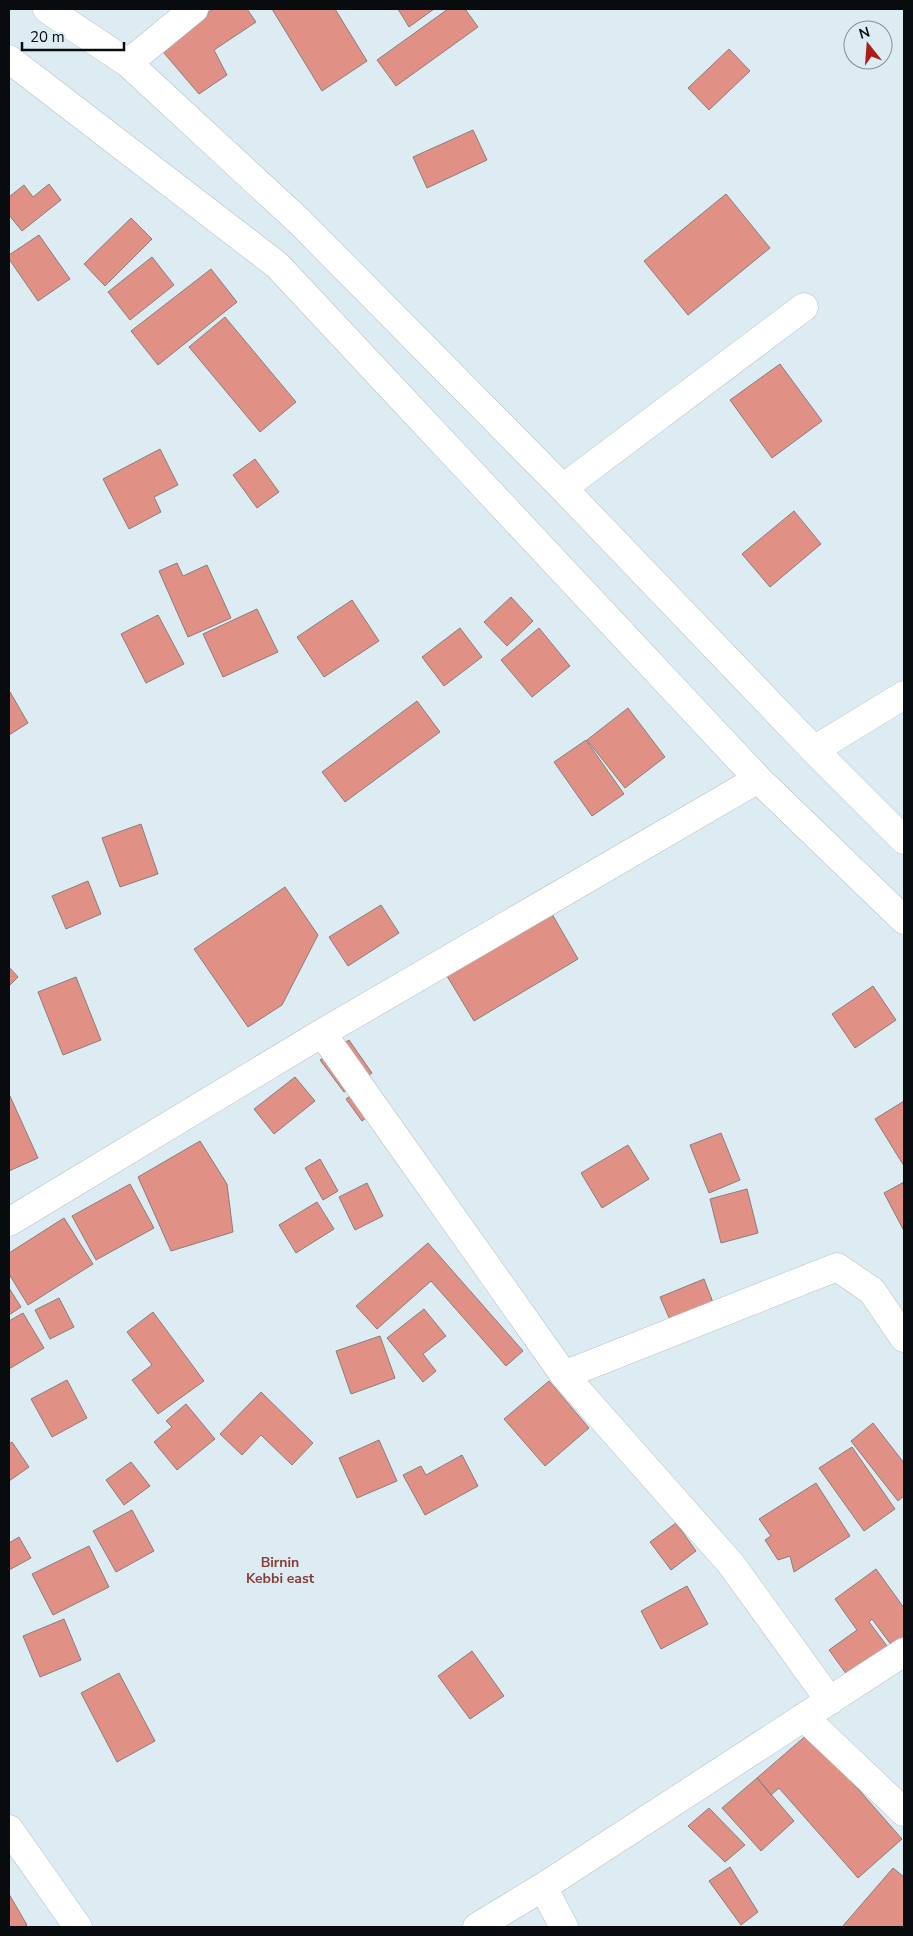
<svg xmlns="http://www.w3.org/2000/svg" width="913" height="1936" font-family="'Nunito Sans',sans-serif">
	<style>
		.building { fill: #e09085; stroke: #8b7d7b }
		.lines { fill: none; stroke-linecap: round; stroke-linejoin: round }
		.minor-casing { stroke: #b3c0c7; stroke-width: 29 }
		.minor { stroke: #fff; stroke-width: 28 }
		.labels { text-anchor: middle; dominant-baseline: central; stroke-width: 4; stroke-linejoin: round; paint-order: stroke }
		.neighbourhood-label { font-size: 14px; font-weight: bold; fill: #863e36; stroke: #ddebf2 }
	</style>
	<rect width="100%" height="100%" fill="#ddebf2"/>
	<path class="building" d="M213 9H247L256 22 214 50 227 75 199 94 158 46Z
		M272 9H335L367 61 322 91Z
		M398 9H434L409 27Z
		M448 9H465L478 27 396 86 377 60Z
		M729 49 750 71 709 110 688 88Z
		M473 130 487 160 427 188 413 157Z
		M49 184 61 200 22 231 9 215V197L24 185 33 197Z
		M726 194 770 248 688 315 644 261Z
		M131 218 152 239 105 286 84 264Z
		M39 235 70 279 38 301 9 259V255Z
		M152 257 174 285 130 320 108 292Z
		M211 269 237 302 158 365 131 331Z
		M225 317 296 402 260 432 189 347Z
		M780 364 822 421 772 458 730 400Z
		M160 449 178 485 154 497 161 512 129 529 103 479Z
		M255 459 279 492 257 508 233 475Z
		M794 511 821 544 770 587 742 554Z
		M177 563 183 576 207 565 231 618 188 637 159 571Z
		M511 597 533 621 507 646 484 622Z
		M352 600 379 641 324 677 297 637Z
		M257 609 278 652 223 677 203 634Z
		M158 615 184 664 146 683 121 634Z
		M460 628 482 657 444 686 422 657Z
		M539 628 570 666 532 697 501 660Z
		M10 692 28 723 9 735V693Z
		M417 701 440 732 345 802 322 772Z
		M628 708 665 757 625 788 587 740Z
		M586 740 624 794 592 816 554 762Z
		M141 824 158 874 120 887 102 838Z
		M88 881 101 914 66 929 52 896Z
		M285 887 318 935 282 1005 248 1027 194 949Z
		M381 905 399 933 348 966 329 937Z
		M552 914 578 959 474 1021 447 976Z
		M9 967 18 977 9 986Z
		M76 977 101 1040 63 1055 38 992Z
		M873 986 896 1020 855 1048 832 1014Z
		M349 1040 372 1073 344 1092 320 1060Z
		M295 1077 315 1101 274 1134 254 1109Z
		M369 1083 384 1104 362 1121 346 1099Z
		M9 1094 38 1158 9 1171Z
		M904 1101V1166L875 1119Z
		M721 1133 740 1180 709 1193 690 1145Z
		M200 1141 227 1184 233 1232 171 1251 138 1177Z
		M628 1145 649 1179 602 1208 581 1173Z
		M320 1159 338 1191 323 1200 305 1168Z
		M904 1182V1231L884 1193Z
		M367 1183 383 1216 355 1230 339 1197Z
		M130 1184 154 1228 96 1260 72 1216Z
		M747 1189 758 1233 721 1243 710 1199Z
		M317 1202 334 1229 296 1253 279 1225Z
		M64 1218 93 1264 28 1305 9 1274V1253Z
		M428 1243 523 1351 506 1366 431 1281 377 1329 356 1306Z
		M704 1279 714 1305 671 1322 660 1297Z
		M9 1288 21 1307 9 1315Z
		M59 1298 74 1327 50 1339 35 1310Z
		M424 1309 446 1336 423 1354 436 1371 423 1382 387 1338Z
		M153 1312 204 1381 158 1414 132 1380 152 1365 127 1332Z
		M23 1313 44 1348 9 1369V1321Z
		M380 1336 395 1378 351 1394 336 1351Z
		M67 1380 87 1418 52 1437 31 1399Z
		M549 1381 589 1428 545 1466 504 1419Z
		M261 1392 313 1443 292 1465 261 1435 242 1455 220 1434Z
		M186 1404 215 1439 177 1470 154 1442 172 1427 166 1421Z
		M873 1423 904 1463V1496L898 1501 851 1441Z
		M379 1440 397 1481 357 1498 339 1458Z
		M12 1442 29 1467 9 1481V1444Z
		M852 1447 895 1509 864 1531 819 1468Z
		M462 1455 478 1486 425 1515 403 1475 421 1466 426 1475Z
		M131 1462 150 1486 124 1505 106 1480Z
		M816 1483 850 1536 794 1572 790 1556 778 1560 765 1540 771 1536 759 1519Z
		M132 1510 154 1551 116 1572 93 1531Z
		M676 1523 696 1551 671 1570 650 1542Z
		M19 1537 31 1558 9 1570V1543Z
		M89 1546 109 1587 53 1615 32 1574Z
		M876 1569 904 1608V1643L895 1650 872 1619 869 1622 890 1650 850 1679 829 1650 857 1630 835 1599Z
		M687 1586 708 1624 661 1649 641 1611Z
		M64 1619 81 1660 40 1677 23 1636Z
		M472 1651 504 1696 470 1719 438 1676Z
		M119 1673 155 1741 117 1762 81 1693Z
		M809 1733 902 1839 858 1878 779 1788 771 1795 757 1778Z
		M757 1778 794 1821 761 1851 722 1808Z
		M709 1808 745 1845 725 1862 688 1826Z
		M730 1867 758 1912 741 1925 709 1881Z
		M893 1868 904 1877V1927H842Z
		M9 1894 27 1925 24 1927H9Z"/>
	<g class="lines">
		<defs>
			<path id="minor" d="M47 9 128 63 300 222 563 488 814 750 904 840
				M9 59 277 265 758 779 904 920
				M128 63 194 9
				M563 488 804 307
				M814 750 904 695
				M322 1033 564 1375 731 1564 830 1701
				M9 1222 322 1033 758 779
				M564 1375 837 1267 872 1291 904 1338
				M804 1717 904 1812
				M9 1829 78 1927
				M543 1887 564 1927
				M477 1927 543 1887 904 1652"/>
		</defs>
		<use href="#minor" class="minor-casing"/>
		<use href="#minor" class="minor"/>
	</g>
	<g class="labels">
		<g class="neighbourhood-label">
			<text x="280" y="1562">Birnin<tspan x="280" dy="16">Kebbi east</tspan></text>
		</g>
	</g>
	<rect width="913" height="1936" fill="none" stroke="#080c0e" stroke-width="20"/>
	<g transform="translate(868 45) rotate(343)"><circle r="24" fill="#ddebf2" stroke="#889297"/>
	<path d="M0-4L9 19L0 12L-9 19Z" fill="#ad1c19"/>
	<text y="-8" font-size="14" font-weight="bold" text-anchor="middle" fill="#080c0e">N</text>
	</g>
	<path d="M22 42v8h102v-8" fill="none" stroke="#080c0e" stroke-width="2.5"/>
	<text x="30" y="42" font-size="15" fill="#080c0e" stroke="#ddebf2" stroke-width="4" paint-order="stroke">20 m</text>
</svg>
